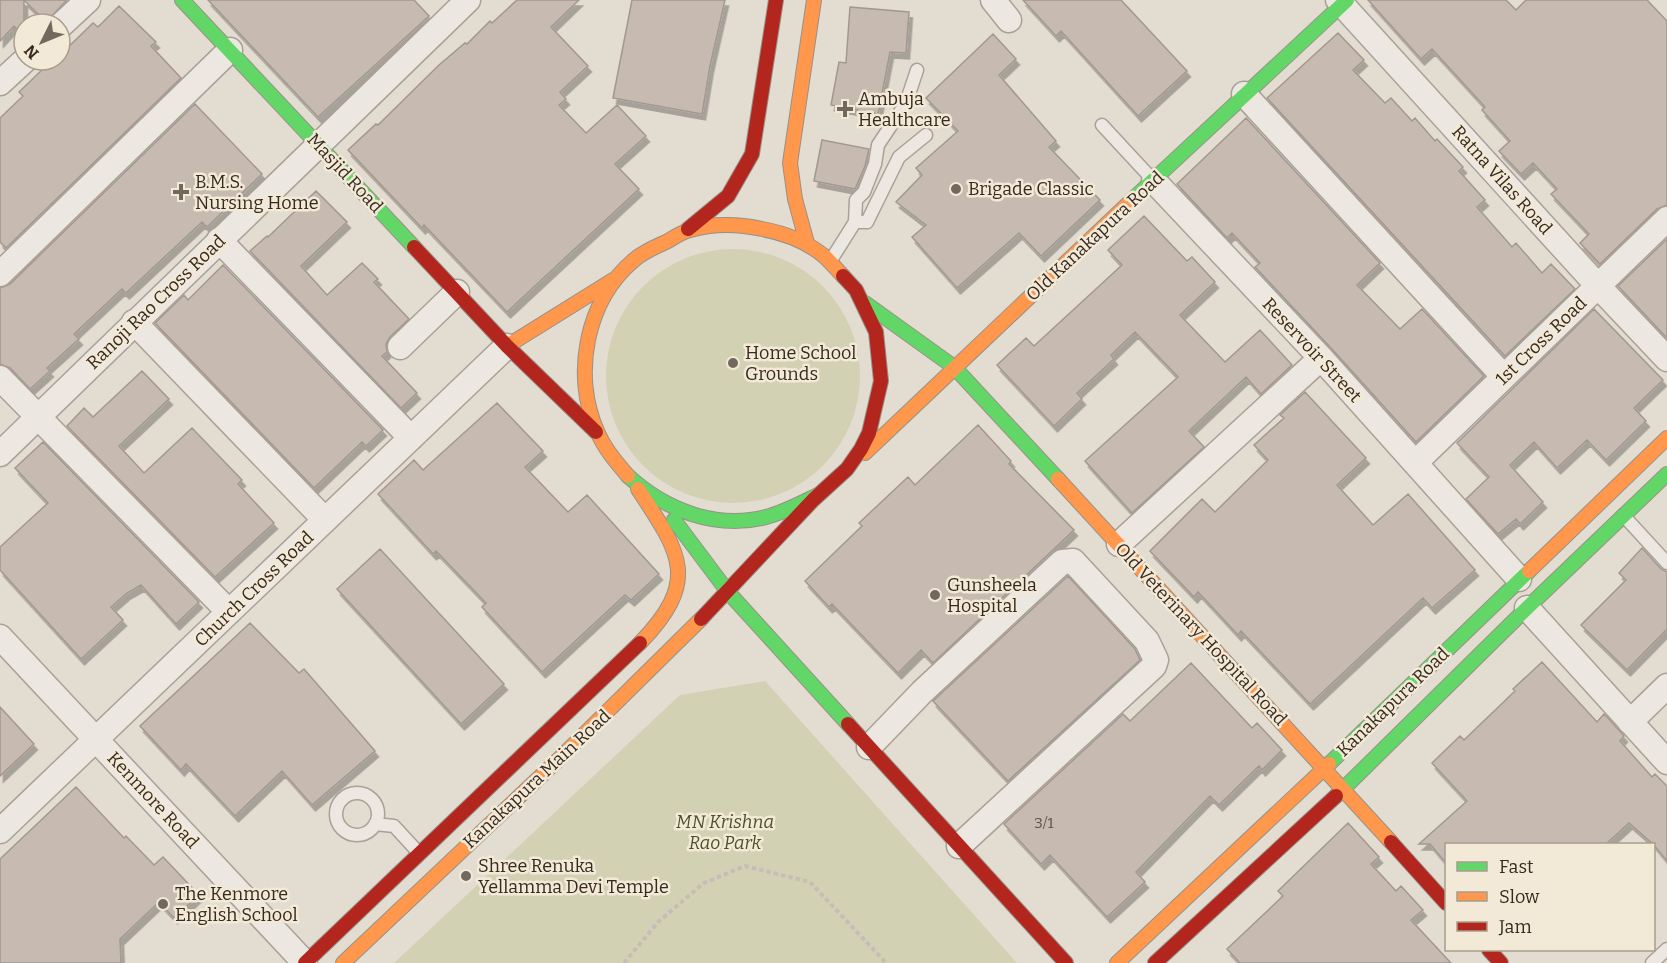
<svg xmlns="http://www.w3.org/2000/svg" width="1667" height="963" font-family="Bitter,serif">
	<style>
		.green { fill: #d3d1b4 }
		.building { fill: #c7bbb1; stroke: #a3988f; stroke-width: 1.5; filter: url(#shadow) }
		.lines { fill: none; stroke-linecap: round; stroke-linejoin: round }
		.lane-casing { stroke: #a9a198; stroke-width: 15 }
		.street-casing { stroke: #a9a198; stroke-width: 27 }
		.fast-casing { stroke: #989188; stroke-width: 16 }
		.slow-casing { stroke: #989188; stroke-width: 16 }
		.jam-casing { stroke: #989188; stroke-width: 16 }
		.path { stroke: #c4beb7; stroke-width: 4; stroke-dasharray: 4.5 3; stroke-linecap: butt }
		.lane { stroke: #ece8e1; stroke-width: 12 }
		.street { stroke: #ece8e1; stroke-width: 24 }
		.fast { stroke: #63d668; stroke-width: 14 }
		.slow { stroke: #ff974d; stroke-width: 14 }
		.jam { stroke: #b3261e; stroke-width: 14 }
		.poi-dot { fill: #73685e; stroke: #f3e9d7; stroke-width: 2 }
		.labels { text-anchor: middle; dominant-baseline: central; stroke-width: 5; stroke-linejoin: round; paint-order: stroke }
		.number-label { font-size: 15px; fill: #5b4e45 }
		.poi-label { font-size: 18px; fill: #372a21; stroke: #f3e9d7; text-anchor: start }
		.street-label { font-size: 18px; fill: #372a21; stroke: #f3e9d7 }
		.park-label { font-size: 18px; font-style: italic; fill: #4b5229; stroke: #f3e9d7 }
	</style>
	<defs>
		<filter id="shadow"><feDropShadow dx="3.5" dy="6" stdDeviation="0" flood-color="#0004"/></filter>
	</defs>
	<rect width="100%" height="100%" fill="#e3dcd0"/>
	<path class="green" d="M606 376a127 127 0 1 1 254 0a127 127 0 1 1-254 0Z
		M765 681 1017 963H394L680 695Z"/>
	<path class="building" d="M0 0H24V36L14 26 0 41Z
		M24 0H67L46 22Z
		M208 0H414L429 16 318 117Z
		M517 0H579L551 27 588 66 560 92 566 99 559 105 586 133 617 105 646 136 615 164 639 189 507 312 424 225 422 228 348 150 376 124 378 125 439 65 465 43 467 44 490 21 492 23Z
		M632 0H725L710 66 702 114 613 98Z
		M1023 0H1121L1187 71 1138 116 1061 31 1056 36Z
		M1368 0H1506L1516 10 1526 0H1647L1667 21V205L1657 209 1600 264 1580 243 1589 234 1551 194 1557 189 1533 163 1521 174 1499 151 1510 141 1482 110 1485 107 1432 49 1421 59Z
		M119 6 156 42 151 46 181 78 6 248 0 242V118L23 96 19 92 44 68 46 70 55 60H60V55L93 23 98 27Z
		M850 7 909 12 906 53 890 52 878 114 831 105 839 62 846 63Z
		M1338 33 1364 60 1353 70 1385 103 1391 98 1412 121 1415 118 1435 141 1437 139 1463 167 1459 171 1485 200 1477 207 1512 247 1516 243 1542 273 1551 264 1575 289 1505 356 1267 98Z
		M993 34 1016 59 999 75 1056 141 1049 147 1100 200 1041 256 1019 233 957 288 912 237 926 225 896 202 922 175 916 168 958 131 926 98Z
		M195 104 262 174 207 227 202 222 126 293 122 289 74 334 79 339 47 368 50 371 30 389 10 368 0 364V288L10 284Z
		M1246 118 1380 263 1357 285 1400 329 1422 309 1484 376 1416 442 1331 348 1255 267 1260 263 1232 233 1227 238 1177 184Z
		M822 140 869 149 865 166 855 189 814 181Z
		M316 191 347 222 301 266 327 295 362 263 378 279 374 282 409 319 390 337 386 344 387 352 382 356 417 393 401 408 250 251 267 236 268 237Z
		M1144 216 1187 261 1192 257 1215 282 1180 315 1225 362 1260 330 1292 365 1261 394 1246 377 1189 431 1204 447 1132 513 1085 461 1178 377 1135 332 1111 355 1114 359 1077 393 1082 399 1054 426 997 365 1026 338 1034 346 1122 265 1108 250Z
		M1667 239V338L1618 286Z
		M223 265 383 430 366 446 362 442 314 488 155 323 184 295 188 300Z
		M1594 309 1663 380 1634 408 1646 421 1606 460 1587 440 1557 468 1534 442 1510 465 1543 502 1520 524 1516 519 1498 534 1466 499 1489 477 1457 443Z
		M142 371 169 399 119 446 144 473 192 428 242 480 238 484 274 523 215 577 67 426 84 408 93 417Z
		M1305 392 1366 458 1337 485 1373 525 1408 494 1475 570 1432 608 1423 598 1310 704 1241 631 1238 635 1198 592 1194 597 1150 551 1202 499 1215 512 1268 460 1254 445 1284 418 1280 415Z
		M497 403 543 451 525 467 568 512 587 495 659 574 631 600 625 595 542 672 482 607 486 603 436 551 433 554 378 494 414 460 423 470Z
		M978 425 1011 461 1009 464 1074 530 933 663 921 650 898 673 832 604 829 607 805 581 862 526 859 523 908 477 915 485Z
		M43 442 199 602 176 624 141 585 127 593 111 607 123 620 81 659 0 570V547L48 503 15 468Z
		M1642 548 1661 569 1667 572V629L1627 670 1581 625 1626 580 1619 573Z
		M380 549 504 684 461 724 337 589Z
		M1068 576 1135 649 1140 660 1008 781 933 701Z
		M250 623 299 673 304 669 375 751 312 805 282 771 235 816 186 764 181 770 140 726Z
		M1542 662 1597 722 1604 714 1608 718 1624 736 1620 741 1652 777 1655 774 1667 786V861L1653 844 1629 823 1606 844H1446V863L1430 844H1419L1467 801 1432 763 1460 736 1464 740 1515 691 1513 689Z
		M1191 663 1252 728 1257 723 1282 750 1262 770 1259 766 1219 805 1210 796 1136 872 1145 882 1107 917 1050 855 1041 864 1004 824 1123 714 1130 721Z
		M0 707 34 744 0 776Z
		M76 787 124 838 126 836 154 865 163 857 199 895 174 918 159 902 120 939 121 963H0V859Z
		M1348 823 1379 857 1371 864 1396 891 1401 886 1423 910 1411 920 1451 963H1240L1227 949 1283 896 1278 891Z"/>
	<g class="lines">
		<defs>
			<path id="lane" d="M1102 125 1153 180
				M855 222 856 200 864 192 875 164 878 145 906 103 917 70
				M831 260 855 222H867L899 157 926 135
				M1623 515 1667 563
				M336 814a21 21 0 1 1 42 0a21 21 0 1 1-42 0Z
				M375 824 394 826 418 852
				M1652 963 1667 949"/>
			<path id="street" d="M993 0 1009 20
				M1338 0 1598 286 1667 359
				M60 26 88 0
				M0 83 25 60
				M1244 94 1504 377
				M1154 181 1321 358 1519 579
				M219 240 411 438
				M0 274 230 50
				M134 322 325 520
				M400 347 457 292
				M0 378 229 612
				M0 454 468 0
				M1415 463 1667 219
				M1119 544 1321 358
				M1527 608 1667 762
				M0 637 305 963
				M1630 722 1667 686
				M869 747 922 692 1062 562 1073 561 1147 641 1156 660 1154 666 959 846
				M0 831 507 346"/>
			<path id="fast" d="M182 0 414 247
				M1134 198 1347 0
				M865 303 954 367 1058 479
				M628 476C665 510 716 530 766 517 785 512 801 503 818 495
				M674 520 728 592 848 724
				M1329 764 1529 571
				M1336 796 1527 608 1667 474"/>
			<path id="slow" d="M807 243 795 199 790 163 814 0
				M507 346 613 280
				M865 453 1134 198
				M628 476C616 462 604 448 597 431 572 375 586 300 634 260 643 252 655 247 666 242 673 238 682 232 690 230 714 223 739 224 762 229 784 233 807 242 824 256 831 262 837 270 843 276
				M1058 479 1391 842
				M638 489C680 553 701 580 640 643
				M1529 571 1667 438
				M343 963 560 758 701 619
				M1117 963 1329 764"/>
			<path id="jam" d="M688 229 728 196 752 154 776 0
				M414 247 507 346 596 432
				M701 619 813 500 847 469 861 449 869 433 881 381 876 332 856 290 843 276
				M848 724 1066 963
				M1391 842 1446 903
				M1489 950 1501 963
				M305 963 640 643
				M1155 963 1336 796"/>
		</defs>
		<use href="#lane" class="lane-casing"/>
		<use href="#street" class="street-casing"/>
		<use href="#fast" class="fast-casing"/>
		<use href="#slow" class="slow-casing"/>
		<use href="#jam" class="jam-casing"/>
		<path class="path" d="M624 963 658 922 704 883 745 866 810 882 886 963"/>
		<use href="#lane" class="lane"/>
		<use href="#street" class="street"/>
		<use href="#fast" class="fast"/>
		<use href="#slow" class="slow"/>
		<use href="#jam" class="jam"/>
	</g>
	<g class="poi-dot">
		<path d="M842 100h6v6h6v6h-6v6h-6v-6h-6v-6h6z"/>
		<circle cx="956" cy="189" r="6"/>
		<path d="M178 183h6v6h6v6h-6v6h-6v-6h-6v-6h6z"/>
		<circle cx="733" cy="363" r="6"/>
		<circle cx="935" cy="595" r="6"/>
		<circle cx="466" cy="876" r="6"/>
		<circle cx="163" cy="904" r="6"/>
	</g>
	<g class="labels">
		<g class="number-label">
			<text x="1044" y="823">3/1</text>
		</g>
		<g class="poi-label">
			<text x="858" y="99">Ambuja<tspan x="858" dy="21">Healthcare</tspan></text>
			<text x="195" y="182">B.M.S.<tspan x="195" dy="21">Nursing Home</tspan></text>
			<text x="968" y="189">Brigade Classic</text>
			<text x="745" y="353">Home School<tspan x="745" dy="21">Grounds</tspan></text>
			<text x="947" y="585">Gunsheela<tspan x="947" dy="21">Hospital</tspan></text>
			<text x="478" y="866">Shree Renuka<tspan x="478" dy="21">Yellamma Devi Temple</tspan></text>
			<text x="175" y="894">The Kenmore<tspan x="175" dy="21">English School</tspan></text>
		</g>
		<g class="street-label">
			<text transform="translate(345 173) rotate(47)">Masjid Road</text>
			<text transform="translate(1502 180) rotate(48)">Ratna Vilas Road</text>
			<text transform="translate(1095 236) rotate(-43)">Old Kanakapura Road</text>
			<text transform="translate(156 302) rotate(-44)">Ranoji Rao Cross Road</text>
			<text transform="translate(1541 341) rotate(-44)">1st Cross Road</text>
			<text transform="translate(1312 350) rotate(47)">Reservoir Street</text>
			<text transform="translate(254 589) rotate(-44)">Church Cross Road</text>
			<text transform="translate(1201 634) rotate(47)">Old Veterinary Hospital Road</text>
			<text transform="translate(1393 702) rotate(-44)">Kanakapura Road</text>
			<text transform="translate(537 779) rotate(-43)">Kanakapura Main Road</text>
			<text transform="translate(153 800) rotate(47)">Kenmore Road</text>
		</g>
		<g class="park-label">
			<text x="725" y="822">MN Krishna<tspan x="725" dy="21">Rao Park</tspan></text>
		</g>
	</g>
	<rect x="1445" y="843" width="210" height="108" fill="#f3e9d7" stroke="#a89d8e" stroke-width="1.5"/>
	<rect x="1457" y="862" width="30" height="9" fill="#63d668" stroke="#a89d8e" stroke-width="1.5"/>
	<text x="1499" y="873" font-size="18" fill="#372a21">Fast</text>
	<rect x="1457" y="892" width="30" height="9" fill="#ff974d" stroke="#a89d8e" stroke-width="1.5"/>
	<text x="1499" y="903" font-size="18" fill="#372a21">Slow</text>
	<rect x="1457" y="922" width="30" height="9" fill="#b3261e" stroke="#a89d8e" stroke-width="1.5"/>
	<text x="1499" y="933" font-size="18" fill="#372a21">Jam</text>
	<g transform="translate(42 42) rotate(227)"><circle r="28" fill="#f3e9d7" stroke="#a89d8e" stroke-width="1.5"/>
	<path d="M0-4.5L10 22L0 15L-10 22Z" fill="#73685e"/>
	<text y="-9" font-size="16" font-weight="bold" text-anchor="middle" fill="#372a21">N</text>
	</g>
</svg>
